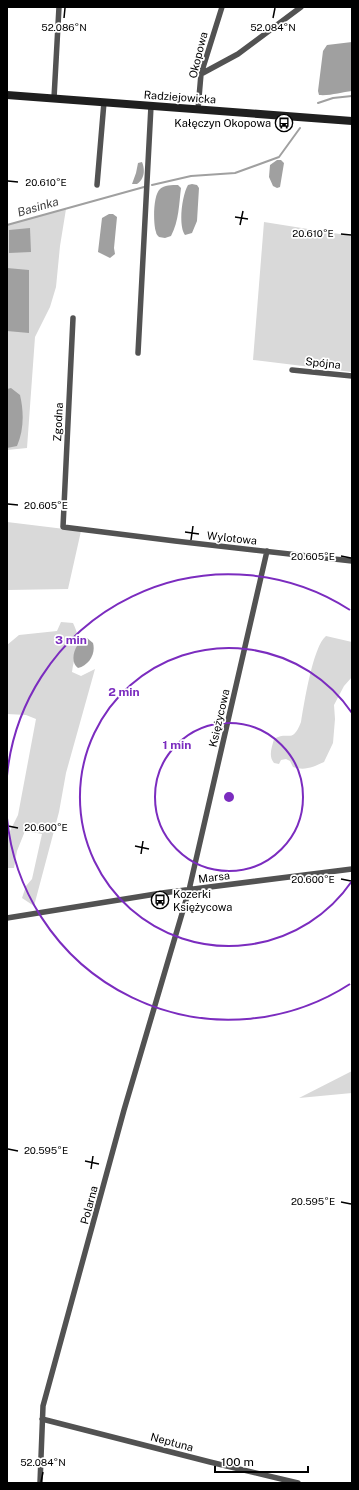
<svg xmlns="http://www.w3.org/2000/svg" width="359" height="1490" font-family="'Public Sans',sans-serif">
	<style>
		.green { fill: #d9d9d9 }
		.water { fill: #a0a0a0 }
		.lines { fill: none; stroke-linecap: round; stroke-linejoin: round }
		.stream { stroke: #a0a0a0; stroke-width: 2 }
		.minor { stroke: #525252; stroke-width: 5.5 }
		.secondary { stroke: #1f1f1f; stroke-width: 8 }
		.ticks { fill: none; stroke: #000; stroke-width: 1.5 }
		.ring { fill: none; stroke: #7b2cbf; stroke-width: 2 }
		.labels { text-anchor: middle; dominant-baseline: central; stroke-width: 3.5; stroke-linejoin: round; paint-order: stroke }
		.street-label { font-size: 11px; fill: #000; stroke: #fff }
		.poi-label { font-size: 11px; fill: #000; stroke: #fff; text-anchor: end }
		.water-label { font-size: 12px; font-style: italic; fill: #414141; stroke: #fff }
		.ticks-label { font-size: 10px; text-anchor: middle; fill: #000; stroke: #fff; stroke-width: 3.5; stroke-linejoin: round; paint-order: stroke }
		.centre { fill: #7b2cbf; stroke: #fff; stroke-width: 2 }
		.ring-label { font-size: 12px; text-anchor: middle; font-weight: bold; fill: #7b2cbf; stroke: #fff; stroke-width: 3.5; stroke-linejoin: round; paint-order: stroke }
	</style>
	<rect width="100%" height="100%" fill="#fff"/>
	<path class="green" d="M66 209 60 246 56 287 50 307 35 337 27 448 7 450V225Z
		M264 222 352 236V372L253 360Z
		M7 522 81 531 68 589 7 590Z
		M61 622 73 623C84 646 75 649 72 672L81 676 95 669 66 773 59 812 34 906 22 898 26 886 32 879 42 834 25 831 17 851 14 868H7V837L18 815 36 719 26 715 7 714V645L19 635 57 631Z
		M326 636 352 642V677L344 686 334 705 335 719 333 743 324 762C313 767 305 771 293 767L290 761 286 759 281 760 279 764 274 763C268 756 272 747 274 739 289 730 292 745 301 722 304 704 313 646 326 636Z
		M352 1071V1093L299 1098Z"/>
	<path class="water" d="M352 42V91C342 92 330 96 319 95L318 91 323 51 327 45Z
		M277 160H281L284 163 280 187 277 188 273 186 269 177 270 165Z
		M142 162C145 169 145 179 137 184H132L136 173 138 163Z
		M192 184 197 185 199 188 197 221 192 233 185 235C178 226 182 195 188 185Z
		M178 185 181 188C179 204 179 221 171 236L165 238 159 237C158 236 156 234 156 232 153 224 153 195 160 189 164 185 172 185 178 185Z
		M109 214H113L117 217 114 248 115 254 110 258 98 252 102 218Z
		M30 228 31 252 9 253V230Z
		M7 268 29 270V333L7 331Z
		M11 388 20 395C24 412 24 430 17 446L7 448V389Z
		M87 638 93 643C96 654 89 665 78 668 68 661 76 640 87 638Z"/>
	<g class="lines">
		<path class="stream" d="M318 103 333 98 352 96
			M152 185 191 176 235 173 279 157 300 128
			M7 225 144 187"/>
		<path class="minor" d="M201 74 238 54 301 7
			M54 98 59 7
			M198 109 201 74 222 7
			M97 185 104 102
			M73 318 63 527 175 541 352 561
			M138 353 151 106
			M292 370 352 376
			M7 918 162 893 352 869
			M42 1419 210 1462 298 1483
			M40 1483 43 1406 124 1110 189 890 267 551"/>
		<path class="secondary" d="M7 95 352 121"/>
	</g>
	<path class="ticks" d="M64 18 65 8M273 18 275 8M8 181 18 182M235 217 248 219M240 225 243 211M341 234 351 235M8 504 18 505M185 532 199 534M191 540 193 526M341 556 351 558M8 826 18 828M135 846 149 849M141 854 143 841M341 879 351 881M8 1149 18 1151M85 1161 99 1164M91 1169 93 1156M341 1202 351 1204M41 1482 43 1472"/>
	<g class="ring">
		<circle cx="229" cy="797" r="74"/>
		<path d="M352 881A149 149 0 1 1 352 713"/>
		<path d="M350 984A223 223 0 0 1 7 818M7 776A223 223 0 0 1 350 610"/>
	</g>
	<defs>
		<symbol id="bus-ring" viewBox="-11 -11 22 22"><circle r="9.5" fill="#fff" stroke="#000" stroke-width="1.5"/><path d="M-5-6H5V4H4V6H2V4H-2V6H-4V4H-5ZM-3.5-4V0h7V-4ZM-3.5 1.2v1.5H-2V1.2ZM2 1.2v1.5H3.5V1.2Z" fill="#000"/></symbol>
	</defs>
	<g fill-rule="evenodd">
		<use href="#bus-ring" x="274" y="113" width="20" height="20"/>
		<use href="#bus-ring" x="150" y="890" width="20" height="20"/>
	</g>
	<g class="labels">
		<g class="street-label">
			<text transform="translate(198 55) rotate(-76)">Okopowa</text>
			<text transform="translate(180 97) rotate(4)">Radziejowicka</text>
			<text transform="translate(323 363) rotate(6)">Spójna</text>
			<text transform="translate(58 422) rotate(-87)">Zgodna</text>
			<text transform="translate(232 538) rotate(6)">Wylotowa</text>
			<text transform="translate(219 718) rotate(-77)">Księżycowa</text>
			<text transform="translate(214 877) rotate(-7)">Marsa</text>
			<text transform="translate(89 1205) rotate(-75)">Polarna</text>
			<text transform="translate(172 1442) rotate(15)">Neptuna</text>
		</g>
		<g class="poi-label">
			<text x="271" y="123">Kałęczyn Okopowa</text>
			<text x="173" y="894" text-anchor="start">Kozerki<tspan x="173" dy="13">Księżycowa</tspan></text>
		</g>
		<g class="water-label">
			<text transform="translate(38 207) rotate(-16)">Basinka</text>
		</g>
	</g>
	<g class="ticks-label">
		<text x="64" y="31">52.086°N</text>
		<text x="273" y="31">52.084°N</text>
		<text x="46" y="186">20.610°E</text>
		<text x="313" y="237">20.610°E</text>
		<text x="46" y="509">20.605°E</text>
		<text x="313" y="560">20.605°E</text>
		<text x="46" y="831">20.600°E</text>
		<text x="313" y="883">20.600°E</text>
		<text x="46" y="1154">20.595°E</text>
		<text x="313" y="1205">20.595°E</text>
		<text x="43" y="1466">52.084°N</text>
	</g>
	<circle cx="229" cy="797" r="6" class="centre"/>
	<g class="ring-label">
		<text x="71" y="644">3 min</text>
		<text x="124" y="696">2 min</text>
		<text x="177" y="749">1 min</text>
	</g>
	<rect width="359" height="1490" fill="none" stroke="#000000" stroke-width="16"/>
	<path d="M215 1466v6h93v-6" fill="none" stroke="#000000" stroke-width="2"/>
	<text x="221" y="1466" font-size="12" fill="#000000" stroke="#ffffff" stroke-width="3" paint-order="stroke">100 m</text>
</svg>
